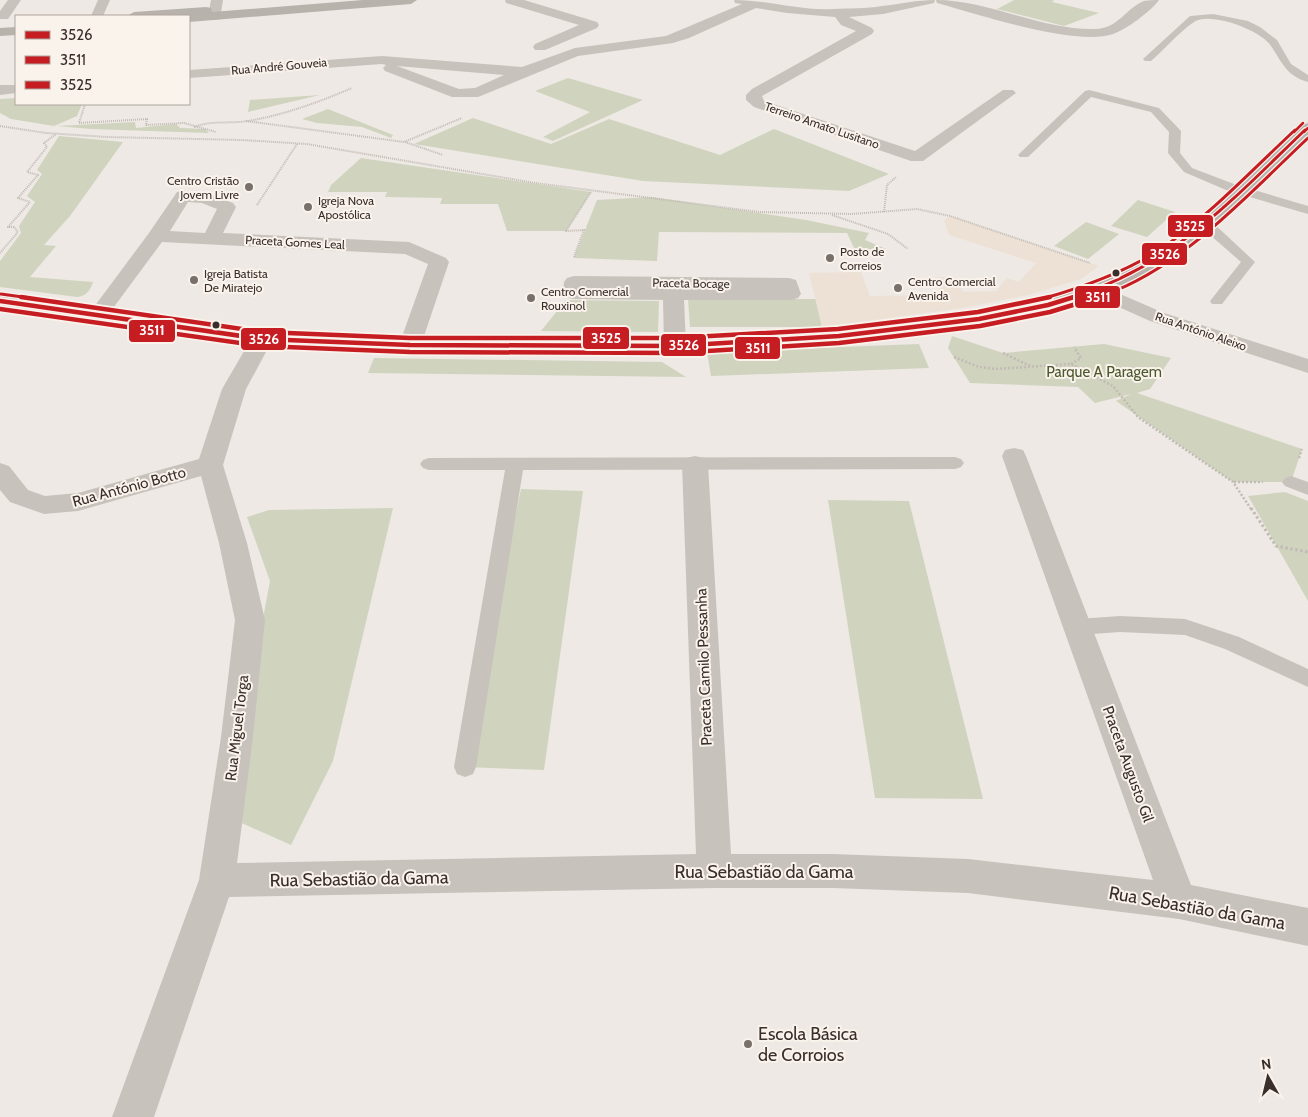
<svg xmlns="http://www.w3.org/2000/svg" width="1308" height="1117" font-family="Cabin,sans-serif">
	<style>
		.green { fill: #d0d4be }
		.plaza { fill: #ece1d4 }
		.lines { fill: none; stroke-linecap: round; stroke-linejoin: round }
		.path-far2 { stroke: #c1bab5; stroke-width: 2; stroke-dasharray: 1 1; stroke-linecap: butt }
		.path-far1 { stroke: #c1bab5; stroke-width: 2.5; stroke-dasharray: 2 2; stroke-linecap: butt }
		.path { stroke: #c1bab5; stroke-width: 3; stroke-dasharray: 2.5 2.5; stroke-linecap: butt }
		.lane { fill: #c8c2bd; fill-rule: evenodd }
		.street { fill: #c8c2bd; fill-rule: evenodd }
		.secondary { fill: #b8b2ad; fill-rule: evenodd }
		.bus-1-far2-casing { stroke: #faf3ec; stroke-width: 4.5 }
		.bus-1-far1-casing { stroke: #faf3ec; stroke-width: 5.5 }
		.bus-1-casing { stroke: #faf3ec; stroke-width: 8 }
		.bus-2-far1-casing { stroke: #faf3ec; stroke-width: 5.5 }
		.bus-2-casing { stroke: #faf3ec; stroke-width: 8 }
		.bus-3-far2-casing { stroke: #faf3ec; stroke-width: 4.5 }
		.bus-3-far1-casing { stroke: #faf3ec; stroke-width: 5.5 }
		.bus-3-casing { stroke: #faf3ec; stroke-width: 8 }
		.bus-1-far2 { stroke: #c61d23; stroke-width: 2.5 }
		.bus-1-far1 { stroke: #c61d23; stroke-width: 3 }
		.bus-1 { stroke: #c61d23; stroke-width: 4.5 }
		.bus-2-far1 { stroke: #c61d23; stroke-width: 3 }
		.bus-2 { stroke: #c61d23; stroke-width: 4.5 }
		.bus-3-far2 { stroke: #c61d23; stroke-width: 2.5 }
		.bus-3-far1 { stroke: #c61d23; stroke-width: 3 }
		.bus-3 { stroke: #c61d23; stroke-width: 4.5 }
		.poi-dot { fill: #796f6b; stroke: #faf3ec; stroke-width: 2 }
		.bus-dot { fill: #3a2e2a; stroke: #faf3ec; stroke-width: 2 }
		.labels { text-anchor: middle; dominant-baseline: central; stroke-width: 4; stroke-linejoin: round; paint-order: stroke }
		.far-street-label { font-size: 12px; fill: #3a2e2a; stroke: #faf3ec }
		.far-poi-label { font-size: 12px; fill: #3a2e2a; stroke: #faf3ec; text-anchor: start }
		.park-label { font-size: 15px; fill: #4a582d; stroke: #faf3ec }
		.street-label { font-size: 15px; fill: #3a2e2a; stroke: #faf3ec }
		.near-street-label { font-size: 18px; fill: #3a2e2a; stroke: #faf3ec }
		.near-poi-label { font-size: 18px; fill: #3a2e2a; stroke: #faf3ec; text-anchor: start }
		.line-badge { stroke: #faf3ec; stroke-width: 2 }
		.badge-label { font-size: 14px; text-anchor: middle; font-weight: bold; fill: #fff }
	</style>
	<rect width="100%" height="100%" fill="#eee9e4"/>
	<path class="green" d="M1014 0H1054L1052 2 1099 13 1064 26 997 9Z
		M568 78 643 100 553 141 543 137 590 112 535 91Z
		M320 95 248 112 250 100Z
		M16 98V104H82L77 116 54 126 11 119 0 113V99Z
		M328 109 393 135 391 138 362 127 317 123 302 119Z
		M473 118 551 144 609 119 720 155 774 129 889 174 849 191 643 181 414 144Z
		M135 122 136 128 176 124 180 128 205 129 209 133 91 129 57 126Z
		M59 136 123 142 70 216 44 245 56 246 30 277 93 282C90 291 86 296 77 297L0 287V261L21 233 19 226 35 202 27 196 42 174 37 170Z
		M361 158 591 192 566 231H507L498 204H440L442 198 385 197 387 192H328L331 185Z
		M652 197 806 220 869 233 865 240 886 249 855 250 847 233 659 232 657 261 574 258 597 200Z
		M1138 200 1175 212 1147 237 1111 226Z
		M1086 222 1119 234 1088 259 1054 246Z
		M688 299H816L822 327H690Z
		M566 300 659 301 658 332 541 331Z
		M952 336 1003 353 1104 344 1171 358 1150 389 1137 393 1302 449 1291 482H1233L1116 401 1131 394 1095 403 1078 387 970 383 948 348Z
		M919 344 929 368 711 376 707 352Z
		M374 358 662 362 686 377 368 373Z
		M521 489 583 491 544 770 465 767Z
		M1285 492 1308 501V601L1248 496Z
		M828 500 909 501 983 799 875 798Z
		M393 508 333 761 291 845 226 816 270 581 247 517 269 510Z"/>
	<path class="plaza" d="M950 216 1099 266 1081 279 1028 295 962 308 822 327 809 273 861 272 870 296 941 295 934 277H956L963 292 996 291 1007 278 1019 282 1036 263 949 235 944 220Z"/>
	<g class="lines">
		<path class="path-far2" d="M85 104 79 123 147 119 146 125 184 123 216 132
			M246 121 404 142 462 118
			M0 126 46 133 107 137 242 140 307 144 535 183 759 212 852 214 917 209 950 216 1090 263
			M194 127C212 120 229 124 248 121 284 115 319 102 352 88
			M405 142 443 155
			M257 205 297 144
			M884 212 887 185 896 177
			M832 215 888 234 908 249
			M0 253 18 232 14 227H8L30 202 18 198 38 175 27 172 47 147 44 143 56 134
			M574 257 584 230 566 231 591 192"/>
		<path class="path-far1" d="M1003 353 1030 366
			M954 357 979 367 996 369 1071 364 1113 386 1138 417 1233 482 1251 509
			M1071 364 1081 358 1074 347
			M1299 458 1302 449
			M1234 482H1263"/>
		<path class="path" d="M1251 508 1276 546 1308 552"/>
		<path class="lane" d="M1213 14 1248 21 1260 27 1277 40 1291 64 1308 75V82C1286 76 1282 62 1271 46 1261 30 1210 11 1194 22 1179 32 1165 49 1151 61H1145L1143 59 1190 16Z
			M1089 90 1159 108 1181 131 1180 153 1192 168 1234 184 1308 206V214L1226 190 1184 172 1168 153 1169 132 1151 112 1091 97 1028 157H1020L1018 155 1020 153 1085 91Z
			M1206 220 1211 221 1255 262 1222 304H1212L1210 301 1241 262 1201 227 1200 224Z
			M955 457 961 459 964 463 961 467 955 469 523 470 476 767 473 774 465 777 457 774 454 767 505 470H429L423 468 420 464 423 460 429 458Z
			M1291 476 1308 482V495L1285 486 1282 482 1285 478Z
			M1120 616 1185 619 1239 637 1308 669V687L1225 649 1185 635 1120 632 1078 635 1071 633 1068 627 1071 621 1078 619Z"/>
		<path class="street" d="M8 0H21L8 19H0V11Z
			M98 0H110L103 16H91Z
			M211 0H223L220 19 215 20 208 16Z
			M505 0H524L597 22 599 25 597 28 545 50H535L533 47 535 44 579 25 506 3Z
			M734 0C767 0 800 11 833 9 849 8 866 9 882 6 901 4 917 0 935 0L934 3 883 14 849 17 872 28 874 31 872 34 762 96 764 101 915 151 1003 90H1013L1016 93 923 161H911L754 107 746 100V95L752 89 856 31 841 25 835 17 787 13 756 8 689 38 673 43 578 56 478 97H452L385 71 383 68 386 65 382 64 189 78V70L382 56 522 67 575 48 666 36 742 4 735 3ZM397 66 504 75 475 88 459 89Z
			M936 0C989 0 1040 30 1095 29 1118 29 1126 8 1144 1 1148 0 1155 0 1159 0 1151 11 1126 30 1113 34 1077 47 977 14 937 3Z
			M0 85H16V93L0 95Z
			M183 191 205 193 233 203 236 207 223 233 409 242 446 258 449 262 421 345 418 350 410 352 402 350 399 345 428 264 405 254 162 242 105 319 98 321 91 319 87 315 91 311 149 233 177 192ZM188 202 202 203 217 209 205 233 170 231Z
			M574 276 789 278 796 280 801 294 798 298 791 300H684L686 346 683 351 675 353 667 351 664 346 663 300 573 299 566 297 563 293 564 282 567 278Z
			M1097 284 1164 313 1308 359V373L1150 321 1090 294 1087 290 1090 286Z
			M262 332 270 334 273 339 246 389 223 465 247 543 265 620 253 737 237 863 696 854 682 464 686 458 695 456 704 458 708 464 731 854H833L968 859 1153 880 1002 456 1005 450 1014 448 1023 450 1026 456 1191 885 1308 908V946L1179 919 968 893 833 888H715L229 897 154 1117H112L199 880 221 737 235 620 219 543 201 476 78 511 44 514 10 502 0 490V463L9 466 28 490 45 496 78 493 199 459 222 389 254 334Z"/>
		<path class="secondary" d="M363 0H417L411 4 189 22V16H127L134 12 206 7 211 8 212 12Z
			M16 27V35L0 36V28Z
			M1308 123V137L1213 228 1174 257 1140 278 1104 294 1055 309 979 325 839 342 675 353 410 352 262 346 0 307V295L262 332 410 338 675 339 839 330 979 313 1044 300 1090 286 1126 270 1160 249 1199 220 1302 125Z"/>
		<defs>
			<path id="bus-1-far2" d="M1304 132 1308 128"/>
			<path id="bus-1-far1" d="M1070 298C1172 267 1231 201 1305 130"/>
			<path id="bus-1" d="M0 301 262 339 410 345 675 346 839 336 979 319 1048 305 1074 297"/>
			<path id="bus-2-far1" d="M1095 298C1178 273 1246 196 1308 138"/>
			<path id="bus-2" d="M0 309 261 346 410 352 675 353 839 343 980 326 1050 312 1099 297"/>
			<path id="bus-3-far2" d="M1294 132 1303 123"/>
			<path id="bus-3-far1" d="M1 294 30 298
				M1045 298C1087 286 1128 271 1164 247 1212 213 1252 170 1295 130"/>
			<path id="bus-3" d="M21 297 263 332 410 338H675L838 329 978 312 1050 297"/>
		</defs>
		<use href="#bus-1-far2" class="bus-1-far2-casing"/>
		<use href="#bus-1-far1" class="bus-1-far1-casing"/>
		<use href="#bus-1" class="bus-1-casing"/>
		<use href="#bus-2-far1" class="bus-2-far1-casing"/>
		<use href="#bus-2" class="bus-2-casing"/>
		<use href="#bus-3-far2" class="bus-3-far2-casing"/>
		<use href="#bus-3-far1" class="bus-3-far1-casing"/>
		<use href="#bus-3" class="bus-3-casing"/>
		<use href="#bus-1-far2" class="bus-1-far2"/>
		<use href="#bus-1-far1" class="bus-1-far1"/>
		<use href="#bus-1" class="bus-1"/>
		<use href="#bus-2-far1" class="bus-2-far1"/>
		<use href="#bus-2" class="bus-2"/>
		<use href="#bus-3-far2" class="bus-3-far2"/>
		<use href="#bus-3-far1" class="bus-3-far1"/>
		<use href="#bus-3" class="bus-3"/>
	</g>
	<g class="poi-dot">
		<circle cx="249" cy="187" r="5"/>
		<circle cx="308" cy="207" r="5"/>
		<circle cx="830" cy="258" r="5"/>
		<circle cx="194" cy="280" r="5"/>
		<circle cx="898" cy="288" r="5"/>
		<circle cx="531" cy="298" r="5"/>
		<circle cx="748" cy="1044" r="5"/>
	</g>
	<g class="bus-dot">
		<circle cx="1116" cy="273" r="4.5"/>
		<circle cx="216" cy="325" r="4.5"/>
	</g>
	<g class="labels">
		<g class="far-street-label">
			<text transform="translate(279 66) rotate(-5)">Rua André Gouveia</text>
			<text transform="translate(822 125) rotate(19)">Terreiro Amato Lusitano</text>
			<text transform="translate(295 242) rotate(3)">Praceta Gomes Leal</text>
			<text transform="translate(691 283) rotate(1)">Praceta Bocage</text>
			<text transform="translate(1201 331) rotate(19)">Rua António Aleixo</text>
		</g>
		<g class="far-poi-label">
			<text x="239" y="180" text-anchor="end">Centro Cristão<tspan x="239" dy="14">Jovem Livre</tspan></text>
			<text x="318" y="200">Igreja Nova<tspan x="318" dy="14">Apostólica</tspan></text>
			<text x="840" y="251">Posto de<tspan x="840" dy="14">Correios</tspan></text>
			<text x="204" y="273">Igreja Batista<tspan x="204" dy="14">De Miratejo</tspan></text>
			<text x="908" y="281">Centro Comercial<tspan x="908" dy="14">Avenida</tspan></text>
			<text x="541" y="291">Centro Comercial<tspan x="541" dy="14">Rouxinol</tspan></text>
		</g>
		<g class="park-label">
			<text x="1104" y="372">Parque A Paragem</text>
		</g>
		<g class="street-label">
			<text transform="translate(129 487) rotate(-15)">Rua António Botto</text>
			<text transform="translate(704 667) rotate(-92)">Praceta Camilo Pessanha</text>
			<text transform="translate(237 728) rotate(-83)">Rua Miguel Torga</text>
			<text transform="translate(1128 764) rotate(70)">Praceta Augusto Gil</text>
		</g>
		<g class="near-street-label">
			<text x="764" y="872">Rua Sebastião da Gama</text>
			<text transform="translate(359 879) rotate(-1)">Rua Sebastião da Gama</text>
			<text transform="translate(1197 908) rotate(10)">Rua Sebastião da Gama</text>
		</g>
		<g class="near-poi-label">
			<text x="758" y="1034">Escola Básica<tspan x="758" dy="21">de Corroios</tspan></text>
		</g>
	</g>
	<g class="line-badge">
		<rect x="1167" y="214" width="47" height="24" rx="5" fill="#c61d23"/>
		<rect x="1141" y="242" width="47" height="24" rx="5" fill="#c61d23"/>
		<rect x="1074" y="285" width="47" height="24" rx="5" fill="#c61d23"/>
		<rect x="128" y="319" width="48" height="24" rx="5" fill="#c61d23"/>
		<rect x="582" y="326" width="48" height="24" rx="5" fill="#c61d23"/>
		<rect x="240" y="327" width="47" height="24" rx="5" fill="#c61d23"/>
		<rect x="660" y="333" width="47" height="24" rx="5" fill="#c61d23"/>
		<rect x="734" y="336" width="47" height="24" rx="5" fill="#c61d23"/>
	</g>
	<g class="badge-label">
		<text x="1190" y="231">3525</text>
		<text x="1165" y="259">3526</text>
		<text x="1098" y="302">3511</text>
		<text x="152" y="335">3511</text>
		<text x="606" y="343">3525</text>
		<text x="264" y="344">3526</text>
		<text x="684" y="350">3526</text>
		<text x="758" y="353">3511</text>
	</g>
	<rect x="15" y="15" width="175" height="90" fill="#faf3ec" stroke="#ada49e"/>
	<rect x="25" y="31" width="25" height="8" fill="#c61d23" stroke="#ada49e"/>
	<text x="60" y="40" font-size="15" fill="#3a2e2a">3526</text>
	<rect x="25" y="56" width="25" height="8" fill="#c61d23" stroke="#ada49e"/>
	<text x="60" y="65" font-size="15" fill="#3a2e2a">3511</text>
	<rect x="25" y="81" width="25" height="8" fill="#c61d23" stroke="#ada49e"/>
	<text x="60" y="90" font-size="15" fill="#3a2e2a">3525</text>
	<g transform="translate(1268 1077) rotate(352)" stroke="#faf3ec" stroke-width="4" paint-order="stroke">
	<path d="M0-4L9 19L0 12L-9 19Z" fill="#3a2e2a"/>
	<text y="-8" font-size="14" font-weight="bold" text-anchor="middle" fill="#3a2e2a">N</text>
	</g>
</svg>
